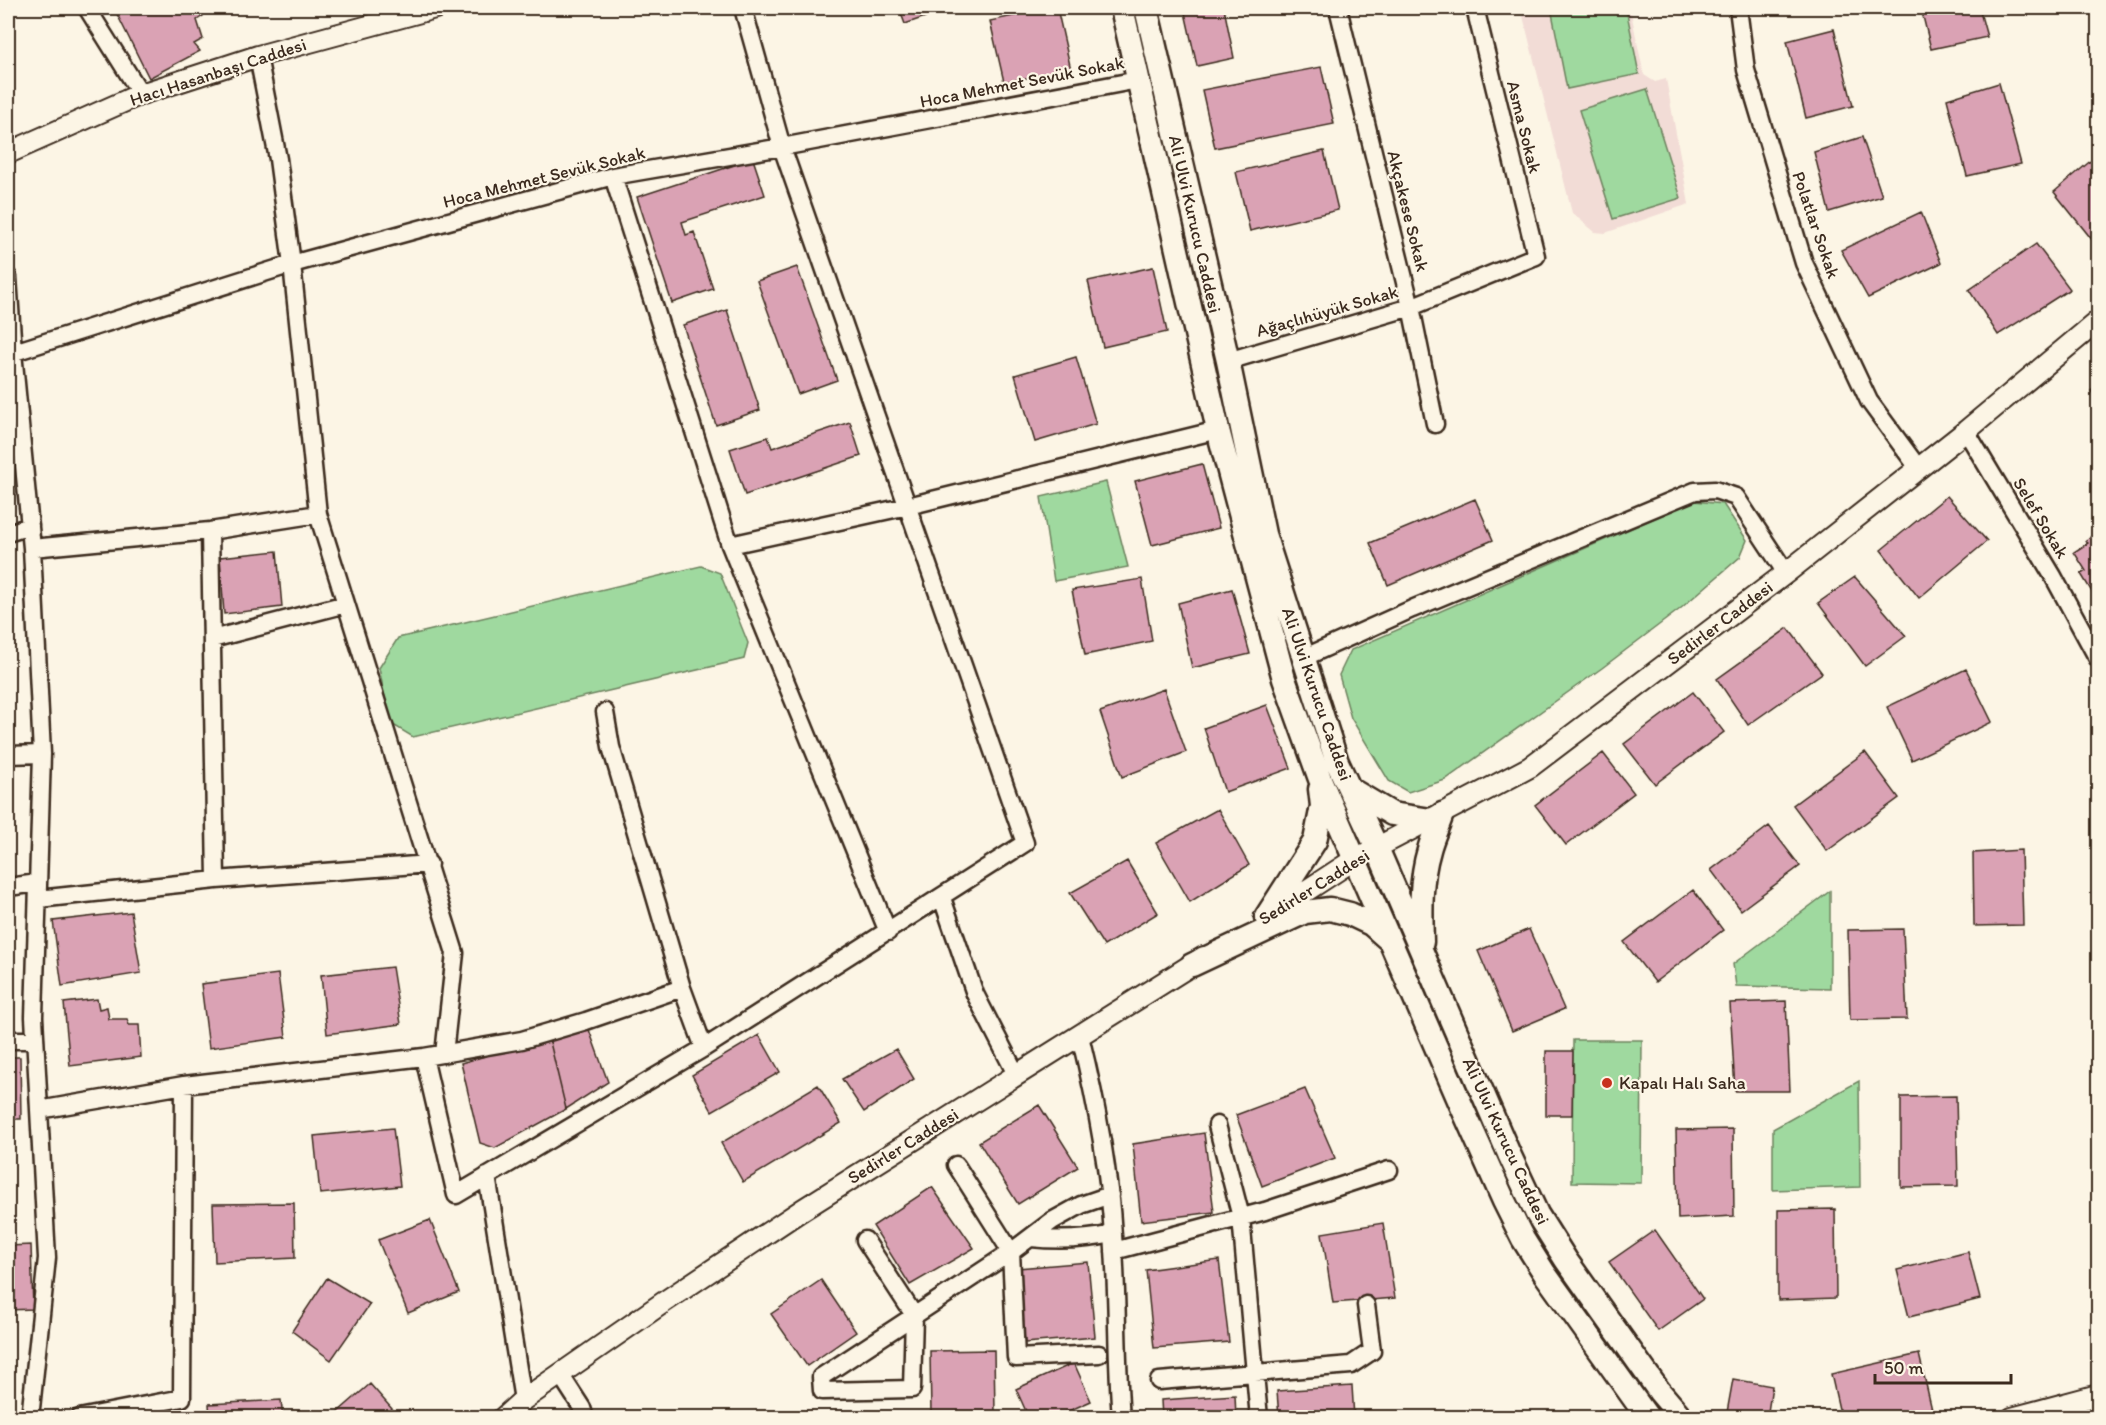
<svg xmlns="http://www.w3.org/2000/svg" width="2106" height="1425" font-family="Itim,sans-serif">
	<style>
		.built { fill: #f2dcd6 }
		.green { fill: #9fd99f; stroke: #6d825e; stroke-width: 1.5 }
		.building { fill: #daa2b4; stroke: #3b2a1e; stroke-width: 1.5 }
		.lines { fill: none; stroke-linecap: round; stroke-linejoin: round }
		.minor-casing { stroke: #3b2a1e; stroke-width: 21 }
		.tertiary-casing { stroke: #3b2a1e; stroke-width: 24 }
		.secondary-casing { stroke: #3b2a1e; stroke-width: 27 }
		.minor { stroke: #fcf5e5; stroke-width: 16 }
		.tertiary { stroke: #fcf5e5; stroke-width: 20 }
		.secondary { stroke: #fcf5e5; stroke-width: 22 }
		.poi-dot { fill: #c8321e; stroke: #fcf5e5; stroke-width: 2 }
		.labels { text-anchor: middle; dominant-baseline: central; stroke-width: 4.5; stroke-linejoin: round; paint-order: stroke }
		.street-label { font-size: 18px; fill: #3b2a1e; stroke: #fcf5e5 }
		.poi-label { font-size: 18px; fill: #3b2a1e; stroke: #fcf5e5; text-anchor: start }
	</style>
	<rect width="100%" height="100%" fill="#fcf5e5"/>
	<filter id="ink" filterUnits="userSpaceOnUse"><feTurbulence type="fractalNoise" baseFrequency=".0167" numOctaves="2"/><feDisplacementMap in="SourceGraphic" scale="12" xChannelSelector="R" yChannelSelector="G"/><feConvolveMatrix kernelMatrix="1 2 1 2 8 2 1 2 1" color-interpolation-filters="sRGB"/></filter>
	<g filter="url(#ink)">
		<path class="built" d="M1521 8H1630L1644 75 1655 82 1666 79 1689 204 1605 233 1595 232 1572 213Z"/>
		<path class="green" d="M1551 8H1626L1639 74 1567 89Z
			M1647 89 1681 198 1613 219 1579 110Z
			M1106 482 1128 567 1054 581 1041 497Z
			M1694 501 1723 504 1747 540 1740 557 1680 609 1602 668 1445 780 1408 792 1389 781 1351 718 1339 675 1351 650Z
			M701 566 720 573 748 643 744 659 413 737 390 723 379 668 398 638Z
			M1830 891V988L1736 986 1733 964Z
			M1573 1040H1642L1641 1183 1572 1182Z
			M1859 1081 1860 1187 1773 1190V1129Z"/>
		<path class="building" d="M114 8H200L203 16 197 20 203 39 194 44 200 51 149 78Z
			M899 8H951L905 24Z
			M1051 8H1057L1071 70 1004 82 990 21Z
			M1184 8H1224L1234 58 1197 66Z
			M1921 8H1979L1987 37 1931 49Z
			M1834 29 1853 106 1806 118 1787 41Z
			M1321 67 1334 124 1215 148 1202 90Z
			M1999 83 2021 164 1967 176 1947 99Z
			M1862 137 1882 196 1829 212 1814 152Z
			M1324 151 1338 210 1250 231 1236 172Z
			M2094 158 2098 163V247L2054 192Z
			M753 159 765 195 682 222 686 235 694 232 713 289 672 303 637 197Z
			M1921 212 1941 263 1868 298 1841 250Z
			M2036 244 2070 289 1998 335 1969 290Z
			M797 267 837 380 798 394 757 281Z
			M1153 267 1167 332 1103 347 1088 281Z
			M727 310 760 410 716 425 683 325Z
			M1076 357 1096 424 1035 442 1015 375Z
			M2098 385V402L2091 391Z
			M850 422 861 456 745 495 730 449 768 437 772 448Z
			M1202 464 1219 528 1152 545 1135 481Z
			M1947 496 1987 541 1919 598 1881 550Z
			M1475 499 1493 540 1388 585 1370 543Z
			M2098 532V592L2097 589 2092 592 2081 574 2086 571 2074 552 2088 543 2086 540Z
			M277 551 282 607 224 614 220 557Z
			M1855 577 1906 636 1865 666 1818 603Z
			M1142 579 1152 641 1085 655 1072 590Z
			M1232 589 1250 654 1192 668 1178 603Z
			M1788 628 1822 673 1748 725 1717 679Z
			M1966 669 1992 722 1912 760 1887 707Z
			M1164 689 1186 752 1122 777 1100 712Z
			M1693 692 1724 732 1655 784 1624 744Z
			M1267 705 1291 768 1225 792 1204 728Z
			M1865 752 1899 798 1827 851 1793 805Z
			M1603 753 1634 793 1566 845 1535 805Z
			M1218 809 1249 865 1190 902 1156 843Z
			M1769 826 1800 866 1741 910 1711 870Z
			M2021 850 2023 925 1974 926 1973 853Z
			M1127 861 1158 913 1104 946 1070 893Z
			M1693 890 1723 930 1655 982 1624 942Z
			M131 912 141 973 62 986 53 921Z
			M1529 929 1564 1009 1512 1031 1478 951Z
			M1903 929 1907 1019 1850 1020 1848 930Z
			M392 967 401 1024 327 1034 321 975Z
			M278 974 286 1037 209 1048 201 984Z
			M97 999 99 1009 107 1007 109 1019H127L129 1025H139L141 1057 70 1066 64 1003Z
			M1786 1001 1790 1091H1735L1730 1003Z
			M588 1027 608 1082 566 1109 549 1038Z
			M759 1035 780 1072 712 1111 692 1075Z
			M549 1038 566 1109 495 1148 480 1143 461 1063Z
			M896 1049 914 1079 864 1112 842 1079Z
			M1546 1051H1573L1572 1115H1546Z
			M8 1057H20L21 1119H8Z
			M818 1085 841 1123 743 1182 721 1143Z
			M1305 1089 1335 1158 1262 1186 1236 1115Z
			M1956 1096 1958 1186 1901 1187V1097Z
			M1039 1105 1078 1167 1018 1204 979 1142Z
			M393 1128 400 1186 320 1194 314 1136Z
			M1733 1129 1734 1216 1678 1219 1676 1130Z
			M1204 1133 1214 1212 1141 1221 1133 1144Z
			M932 1187 974 1248 910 1285 873 1226Z
			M294 1203 295 1258 215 1262 213 1204Z
			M1835 1209 1836 1298 1778 1300V1210Z
			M430 1220 459 1292 408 1313 378 1240Z
			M1383 1223 1395 1298 1333 1303 1322 1233Z
			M1655 1230 1703 1299 1658 1331 1609 1262Z
			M31 1245 33 1309 8 1310V1246Z
			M1968 1252 1980 1299 1909 1317 1897 1270Z
			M1219 1260 1229 1342 1154 1348 1146 1270Z
			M1088 1262 1095 1337 1025 1343 1018 1268Z
			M327 1278 370 1304 331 1360 292 1331Z
			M821 1280 856 1332 807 1366 771 1314Z
			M994 1350 995 1414H931L930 1351Z
			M1919 1354 1932 1410 1896 1418H1841L1831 1374Z
			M1074 1363 1091 1401 1053 1418H1029L1016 1389Z
			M1733 1379 1772 1386 1767 1418H1726Z
			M370 1384 400 1418H331Z
			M1352 1386 1354 1418H1279L1277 1391Z
			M1235 1395 1236 1418H1162L1161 1400Z
			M281 1400 283 1418H210L209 1404Z"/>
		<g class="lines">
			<defs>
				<path id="minor" d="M87 8 141 94
					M1338 8 1411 307 1435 424
					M1738 8 1746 70 1804 263 1869 401 1919 469
					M258 56 278 159 292 264 318 514 455 953 444 1054
					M613 176 730 545 888 932
					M8 277 13 352 32 548 42 754 34 1017 47 1258 30 1418
					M8 354 292 264 613 176 782 147 1138 80
					M1228 361 1411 307 1536 256 1475 8
					M1966 431 2053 576 2098 659
					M210 531 216 880
					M8 533 30 526
					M730 545 908 506 1218 430
					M32 548 210 531 318 514
					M212 639 346 604
					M1303 658 1412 609 1695 491 1715 490 1736 497 1786 573
					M605 712 611 747 682 988 704 1048
					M8 755 42 754
					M8 887 38 883
					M942 898 975 994 1016 1074
					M38 899 216 880 429 864
					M1080 1036C1096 1101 1109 1167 1113 1235 1118 1295 1116 1357 1121 1418
					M8 1040H35
					M424 1057 456 1195 704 1048 1025 843 782 147 743 8
					M39 1110 184 1085 424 1057 522 1040 586 1021 682 988
					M1217 1125 1241 1217 1259 1418
					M956 1165 1011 1252 1016 1358 1099 1354
					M487 1176 523 1400
					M1031 1238C1059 1241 1085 1240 1113 1234
					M865 1240 914 1315 912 1389 822 1391 821 1377 1011 1252 1052 1221 1081 1205 1110 1195
					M1114 1251 1265 1211 1389 1170
					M560 1374 582 1408 585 1418
					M1159 1381 1351 1365 1372 1351 1366 1305
					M79 1418 182 1398 184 1085"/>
				<path id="tertiary" d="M8 153 141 94 258 56 435 8
					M1266 917 1355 859 1530 767 1786 573 1966 431 2098 321
					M503 1418 523 1400 664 1302 802 1210 1204 957
					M2012 1418 2098 1395"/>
				<path id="secondary" d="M1122 8 1218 430 1284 679 1320 779 1465 1114 1504 1201 1523 1239 1545 1274 1648 1418
					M1146 8 1228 361 1264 534 1337 762 1377 848 1509 1154 1537 1214 1566 1260 1659 1391 1682 1418
					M1350 789 1392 814 1431 820
					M1266 917 1315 841 1322 806 1320 789
					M1422 942C1421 911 1420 880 1429 850 1432 838 1438 826 1442 814
					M1192 965 1305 912 1330 909 1350 914 1371 924 1389 940"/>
			</defs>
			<use href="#minor" class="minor-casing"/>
			<use href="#tertiary" class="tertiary-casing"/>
			<use href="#secondary" class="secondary-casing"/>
			<use href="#minor" class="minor"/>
			<use href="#tertiary" class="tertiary"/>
			<use href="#secondary" class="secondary"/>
		</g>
	</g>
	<circle class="poi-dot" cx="1607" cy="1083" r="6"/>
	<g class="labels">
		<g class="street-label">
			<text transform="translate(218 72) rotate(-18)">Hacı Hasanbaşı Caddesi</text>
			<text transform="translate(1022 82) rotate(-11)">Hoca Mehmet Sevük Sokak</text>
			<text transform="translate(1524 127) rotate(76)">Asma Sokak</text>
			<text transform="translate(544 177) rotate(-14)">Hoca Mehmet Sevük Sokak</text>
			<text transform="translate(1408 211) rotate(76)">Akçakese Sokak</text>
			<text transform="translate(1195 224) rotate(77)">Ali Ulvi Kurucu Caddesi</text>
			<text transform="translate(1816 225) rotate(71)">Polatlar Sokak</text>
			<text transform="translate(1327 311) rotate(-16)">Ağaçlıhüyük Sokak</text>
			<text transform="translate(2041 518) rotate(59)">Selef Sokak</text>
			<text transform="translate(1720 623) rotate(-37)">Sedirler Caddesi</text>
			<text transform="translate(1317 694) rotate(71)">Ali Ulvi Kurucu Caddesi</text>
			<text transform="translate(1314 887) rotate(-32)">Sedirler Caddesi</text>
			<text transform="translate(1506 1141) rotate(65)">Ali Ulvi Kurucu Caddesi</text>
			<text transform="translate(903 1146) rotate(-32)">Sedirler Caddesi</text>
		</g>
		<g class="poi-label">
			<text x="1619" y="1083">Kapalı Halı Saha</text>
		</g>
	</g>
	<rect width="2106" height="1425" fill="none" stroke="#fcf5e5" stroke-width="30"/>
	<rect x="15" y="15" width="2076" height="1395" fill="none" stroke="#3b2a1e" stroke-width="2" filter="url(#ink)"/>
	<path d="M1875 1374v9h136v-9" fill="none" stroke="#3b2a1e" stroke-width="3"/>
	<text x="1884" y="1374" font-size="18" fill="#3b2a1e" stroke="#fcf5e5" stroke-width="4.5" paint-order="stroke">50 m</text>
</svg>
